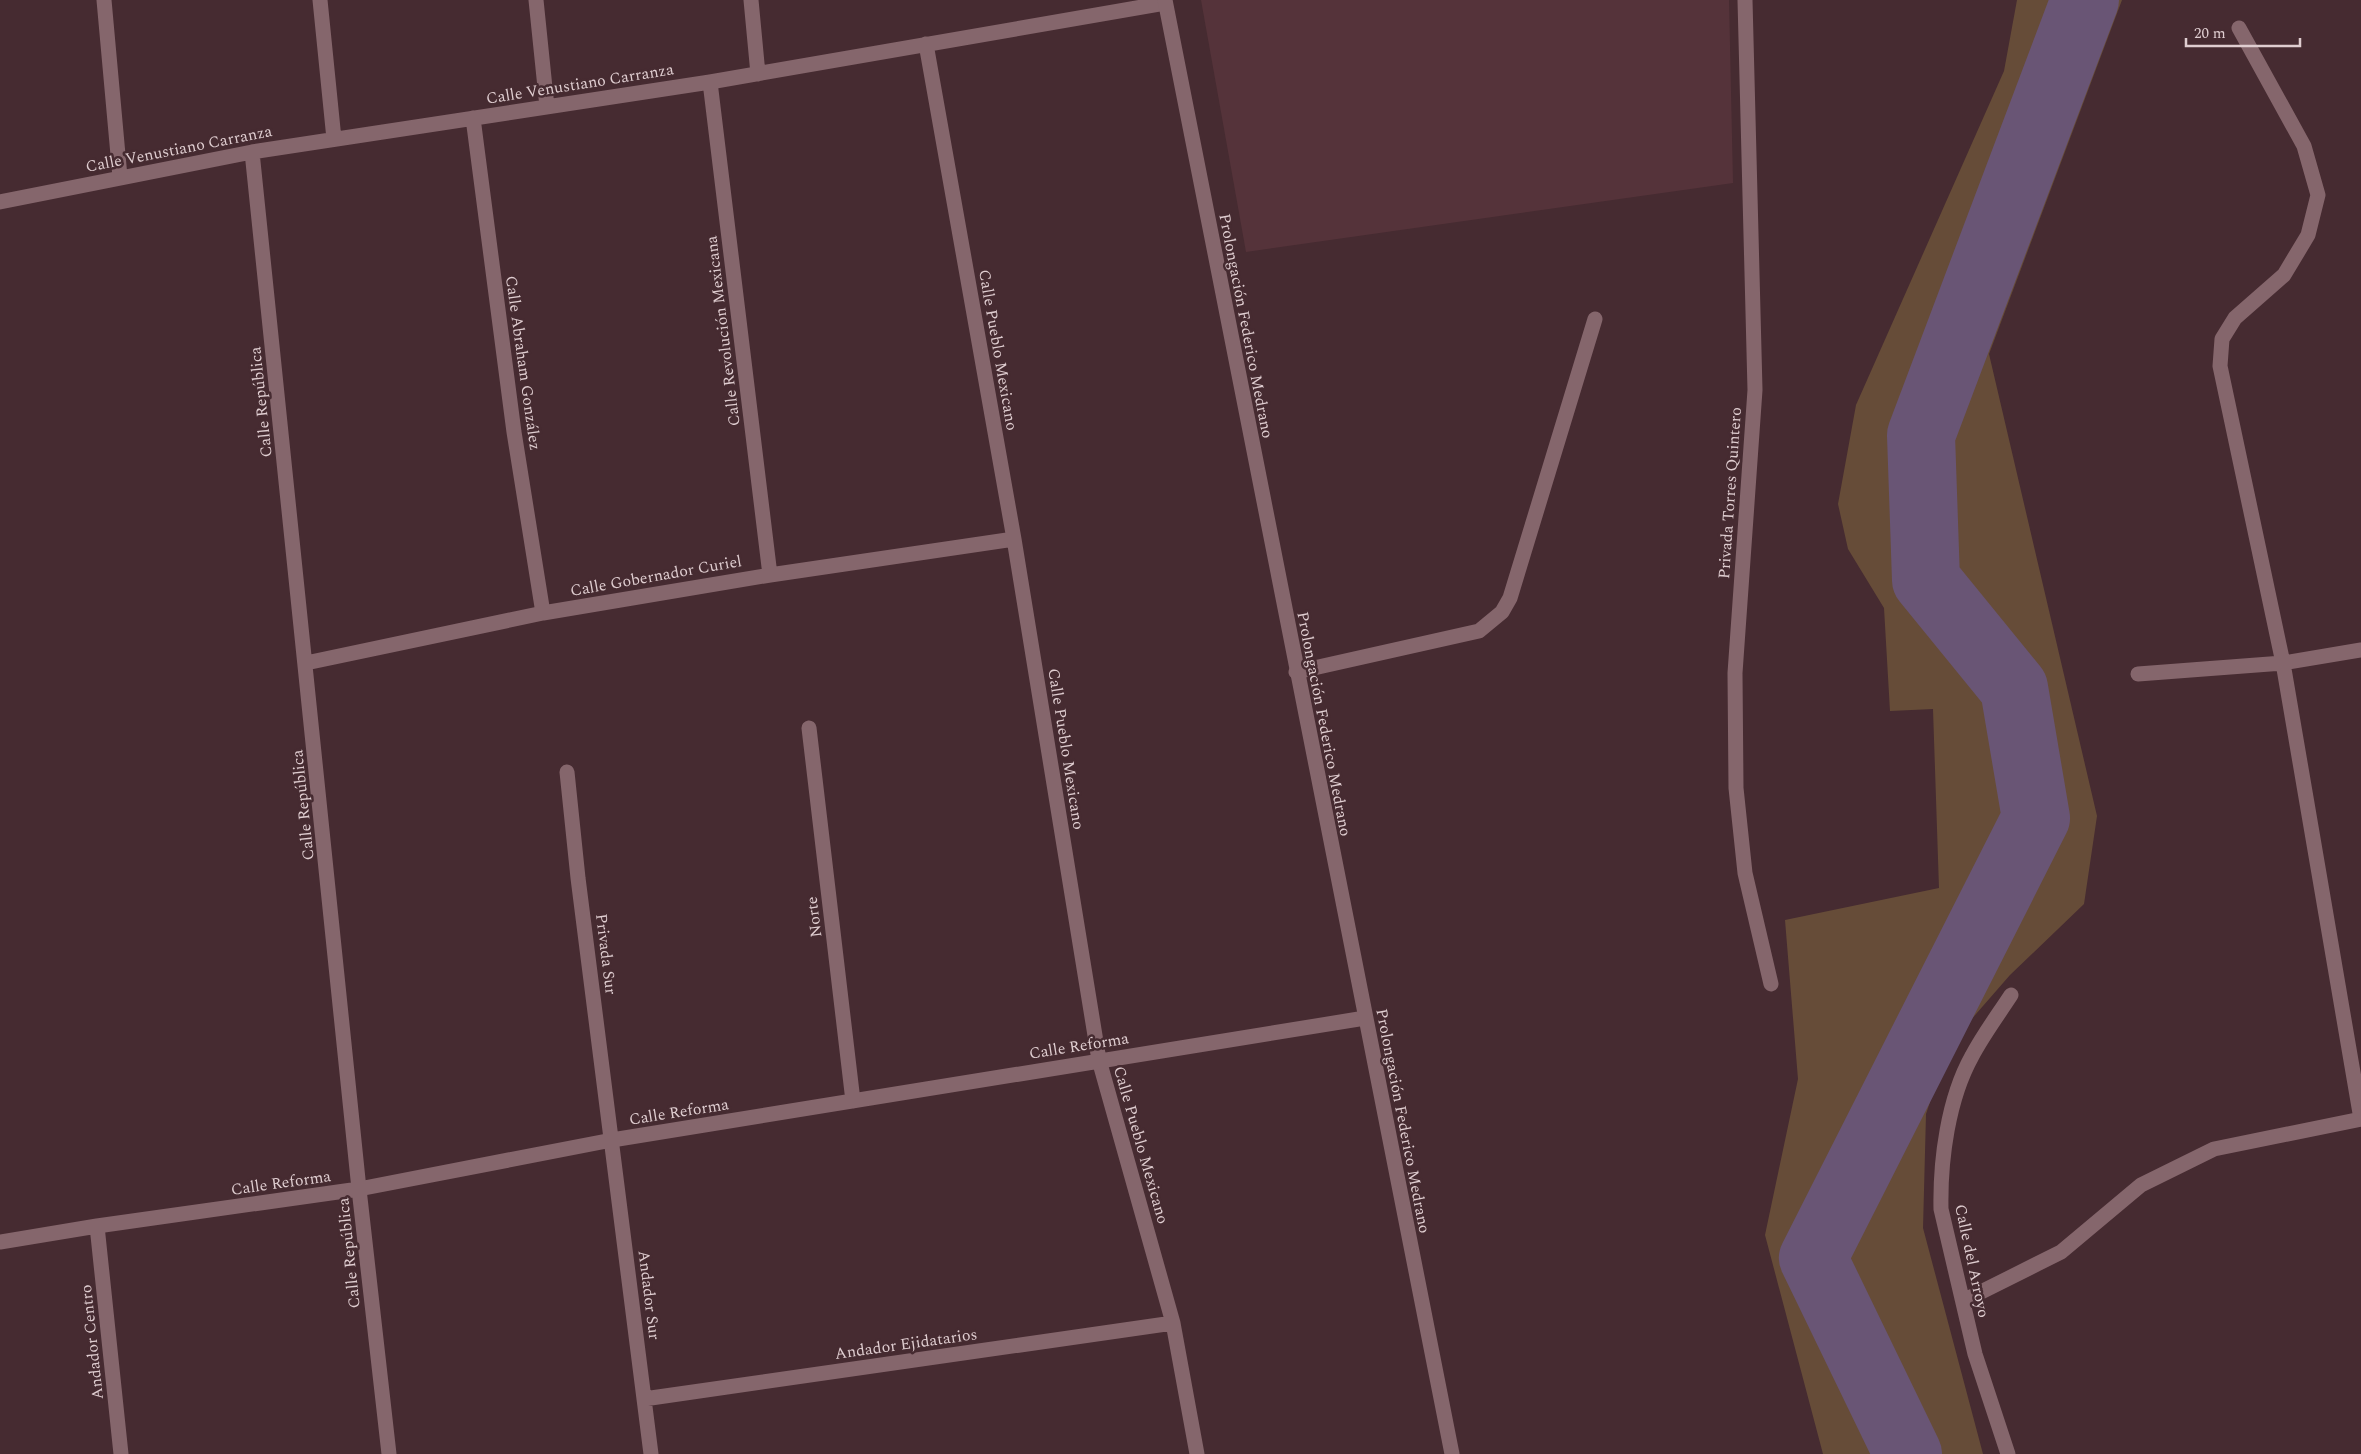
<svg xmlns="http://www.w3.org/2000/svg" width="2361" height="1454" font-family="Spectral,serif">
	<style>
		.built { fill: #55333a }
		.green { fill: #664c38 }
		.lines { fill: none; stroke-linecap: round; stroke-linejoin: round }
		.river { stroke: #695575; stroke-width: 68 }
		.service { stroke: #85666c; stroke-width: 15 }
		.minor { stroke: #85666c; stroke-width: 15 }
		.tertiary { stroke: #85666c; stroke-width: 15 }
		.labels { text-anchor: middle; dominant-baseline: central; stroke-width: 5; stroke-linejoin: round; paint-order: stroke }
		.street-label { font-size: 16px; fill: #dfcdd0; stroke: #462b31 }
	</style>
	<rect width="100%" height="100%" fill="#462b31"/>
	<path class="built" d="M1201 0H1729L1733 183 1246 252Z"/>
	<path class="green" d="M2017 0H2122L1989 354 2097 816 2084 904 2010 975 1949 1045 1926 1114 1923 1228 1983 1454H1823L1765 1235 1798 1079 1785 920 1939 888 1933 709 1890 711 1884 608 1848 549 1838 504 1856 405 2004 71Z"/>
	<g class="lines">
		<path class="river" d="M1908 1454 1813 1258 2036 818 2014 688 1926 580 1921 435 2085 0"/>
		<path class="service" d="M1296 672 1479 631 1502 612 1510 598 1595 319"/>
		<path class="minor" d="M104 0 120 177
			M320 0 334 139
			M536 0 547 107
			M751 0 758 74
			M1745 0 1755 390 1735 673 1736 788 1745 873 1771 984
			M2239 28 2304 146 2318 195 2308 235 2284 275 2235 318 2222 339 2220 366 2283 663 2361 1119
			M926 44 1014 539 1099 1060 1173 1323 1197 1454
			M710 82 770 575
			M473 118 514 432 543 613
			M252 152 359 1189 389 1454
			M0 202 252 152 710 82 1165 3
			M306 663 543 613 770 575 1014 539
			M2138 674 2283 663 2361 650
			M809 728 853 1101
			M567 772 578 878 651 1454
			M97 1226 121 1454
			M0 1242 97 1226 359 1189 612 1140 1365 1018
			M1963 1301 2061 1252 2141 1185 2214 1149 2361 1119
			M644 1399 1173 1323
			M2008 1454 1975 1354 1941 1209C1940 1160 1948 1099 1972 1056 1983 1035 1998 1015 2011 995"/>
		<path class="tertiary" d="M1165 0 1452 1454"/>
	</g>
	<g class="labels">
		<g class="street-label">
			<text transform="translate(580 84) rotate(-9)">Calle Venustiano Carranza</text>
			<text transform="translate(179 149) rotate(-11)">Calle Venustiano Carranza</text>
			<text transform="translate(1246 326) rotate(79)">Prolongación Federico Medrano</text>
			<text transform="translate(723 331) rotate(-97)">Calle Revolución Mexicana</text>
			<text transform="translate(998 350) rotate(80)">Calle Pueblo Mexicano</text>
			<text transform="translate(523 363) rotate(82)">Calle Abraham González</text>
			<text transform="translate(261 402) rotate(-96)">Calle República</text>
			<text transform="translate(1730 493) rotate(-86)">Privada Torres Quintero</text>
			<text transform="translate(656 576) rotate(-10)">Calle Gobernador Curiel</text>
			<text transform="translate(1324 724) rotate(79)">Prolongación Federico Medrano</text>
			<text transform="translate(1066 749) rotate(81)">Calle Pueblo Mexicano</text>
			<text transform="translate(303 805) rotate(-96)">Calle República</text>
			<text transform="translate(814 917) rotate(-97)">Norte</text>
			<text transform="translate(606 954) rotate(83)">Privada Sur</text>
			<text transform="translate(1079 1046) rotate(-9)">Calle Reforma</text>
			<text transform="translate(679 1112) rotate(-9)">Calle Reforma</text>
			<text transform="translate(1403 1121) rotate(79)">Prolongación Federico Medrano</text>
			<text transform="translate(1141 1145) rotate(74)">Calle Pueblo Mexicano</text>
			<text transform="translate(281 1183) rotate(-8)">Calle Reforma</text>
			<text transform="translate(349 1253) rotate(-96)">Calle República</text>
			<text transform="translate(1972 1261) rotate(78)">Calle del Arroyo</text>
			<text transform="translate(649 1295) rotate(83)">Andador Sur</text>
			<text transform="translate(92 1342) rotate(-96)">Andador Centro</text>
			<text transform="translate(906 1344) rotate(-8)">Andador Ejidatarios</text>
		</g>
	</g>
	<path d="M2186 38v8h114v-8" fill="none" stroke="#dfcdd0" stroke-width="2.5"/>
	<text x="2194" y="38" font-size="15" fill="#dfcdd0" stroke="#462b31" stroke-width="4" paint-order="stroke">20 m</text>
</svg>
